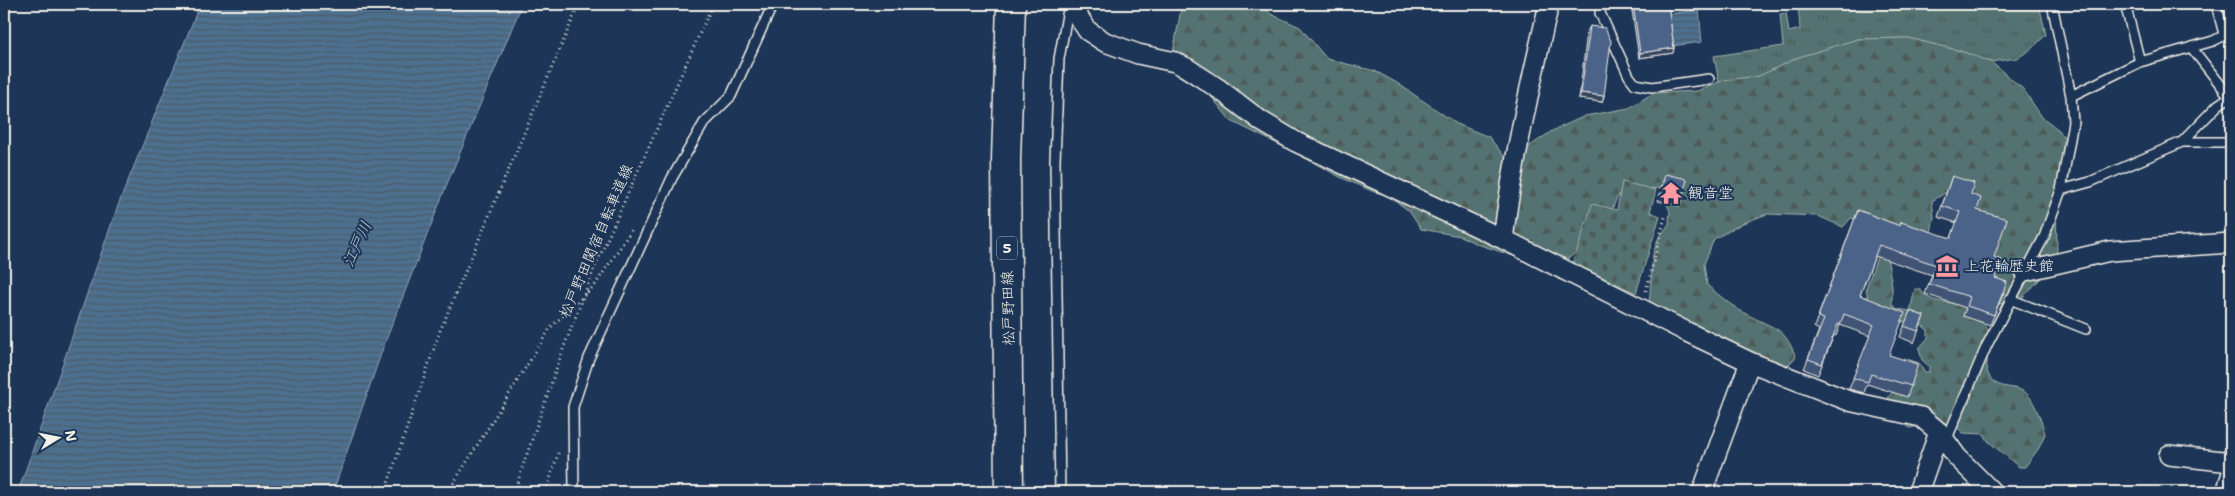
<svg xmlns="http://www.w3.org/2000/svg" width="2235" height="496" font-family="'Shantell Sans','Klee One',sans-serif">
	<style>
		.grass { fill: url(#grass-tufts); stroke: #a4b2ac }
		.forest { fill: url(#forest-firs); stroke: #a4b2ac }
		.cemetery { fill: url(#cemetery-stones); stroke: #a4b2ac }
		.water { fill: url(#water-rules); stroke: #90a4b3 }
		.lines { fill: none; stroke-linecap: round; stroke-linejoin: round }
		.lane-casing { stroke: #f4f1e8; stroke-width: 12 }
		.street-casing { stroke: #f4f1e8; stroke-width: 22 }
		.primary-casing { stroke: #f4f1e8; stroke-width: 31 }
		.path { stroke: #f4f1e8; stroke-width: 3; stroke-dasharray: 1 4; stroke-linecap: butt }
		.lane { stroke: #1d3557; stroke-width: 9 }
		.street { stroke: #1d3557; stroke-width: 19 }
		.primary { stroke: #1d3557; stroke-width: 28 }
		.wall { fill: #405476; stroke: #f4f1e8 }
		.shaded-wall { fill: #344560; stroke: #f4f1e8 }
		.building { fill: #4b6289; stroke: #f4f1e8 }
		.labels { text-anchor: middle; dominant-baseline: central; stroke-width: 4; stroke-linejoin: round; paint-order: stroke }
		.shield { fill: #1d3557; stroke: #b4b9bc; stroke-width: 1 }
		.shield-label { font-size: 14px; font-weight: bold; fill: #f4f1e8 }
		.poi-label { font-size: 15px; fill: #f4f1e8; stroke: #1d3557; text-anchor: start }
		.street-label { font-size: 15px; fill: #f4f1e8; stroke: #1d3557 }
		.water-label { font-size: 16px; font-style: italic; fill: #bac4c9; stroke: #1d3557 }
	</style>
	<defs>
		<pattern id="grass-tufts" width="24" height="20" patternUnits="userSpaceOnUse" patternTransform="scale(1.25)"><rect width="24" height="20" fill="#537271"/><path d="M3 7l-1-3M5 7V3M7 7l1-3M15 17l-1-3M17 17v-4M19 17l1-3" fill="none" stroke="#4e5b59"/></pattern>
		<pattern id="forest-firs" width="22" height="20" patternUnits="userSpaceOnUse" patternTransform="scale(1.25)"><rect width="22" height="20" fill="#537271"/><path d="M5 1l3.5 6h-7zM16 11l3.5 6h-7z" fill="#4e5b59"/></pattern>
		<pattern id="cemetery-stones" width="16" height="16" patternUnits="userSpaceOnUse" patternTransform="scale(1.25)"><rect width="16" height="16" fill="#537271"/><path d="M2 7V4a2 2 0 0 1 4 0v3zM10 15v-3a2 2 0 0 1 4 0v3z" fill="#4e5b59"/></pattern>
		<pattern id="water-rules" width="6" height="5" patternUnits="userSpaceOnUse" patternTransform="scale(1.25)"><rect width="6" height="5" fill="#4d7090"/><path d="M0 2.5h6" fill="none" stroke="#4b5a67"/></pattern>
	</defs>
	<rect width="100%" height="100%" fill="#1d3557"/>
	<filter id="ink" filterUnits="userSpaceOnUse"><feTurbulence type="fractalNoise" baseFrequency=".02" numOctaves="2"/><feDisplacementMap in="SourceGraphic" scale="10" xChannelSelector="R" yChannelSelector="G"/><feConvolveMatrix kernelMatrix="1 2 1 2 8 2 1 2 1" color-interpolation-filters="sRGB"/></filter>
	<g filter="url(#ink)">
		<path class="grass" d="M1798 4H2039L2046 35 2029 51 2017 58 1991 62 1957 50 1908 38 1858 39 1799 57 1760 76 1719 82 1714 56 1783 46 1780 14 1786 13 1789 32 1800 29Z"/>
		<path class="forest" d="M1182 4H1260L1271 14 1300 27 1327 59 1375 71 1397 83 1457 124 1489 137 1508 161 1552 131 1585 116 1629 108 1653 93 1697 91 1724 80 1759 76 1799 57 1858 39 1908 38 1957 50 1991 62 2023 89 2042 117 2059 130 2070 146 2056 197 2057 252 2040 279 2018 302 1999 304 1991 295 1986 233 1976 205 1953 188 1932 201 1934 217 1931 232 1889 230 1851 218 1843 227 1818 216 1767 214 1743 223 1714 239 1704 264 1707 285C1721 297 1735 309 1752 317 1778 330 1784 328 1796 357L1784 369 1649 306 1653 254 1658 239 1669 224 1670 211 1659 188 1632 190 1626 188C1615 194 1615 207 1608 217 1594 239 1573 259 1550 268L1477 244 1460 236 1421 229 1409 211 1388 195 1374 192 1340 177 1296 153 1231 121 1209 94 1176 74 1171 63Z
			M1878 255 1887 257 1892 286V305L1898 309 1910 311 1915 289H1920C1930 306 1953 301 1969 304L1965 310 1967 316C1972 318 1980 320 1984 324 1996 334 1982 364 1989 376 1998 392 2017 383 2028 395 2036 404 2042 423 2045 434L2039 448 2025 467H2019L1988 441 1984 434 1963 433 1956 426 1937 422 1910 428 1889 413C1885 393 1891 390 1909 388L1912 384 1899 364 1904 358 1919 363 1924 372H1929V366L1922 360 1919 348 1928 338V330C1919 323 1913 320 1901 322L1868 299 1866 288Z"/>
		<path class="cemetery" d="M1622 182 1656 190 1650 212 1660 216 1636 293 1573 263 1592 204 1617 210Z"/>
		<path class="water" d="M200 4H522L447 184 384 345 333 492H18L117 208Z
			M1699 10 1702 42 1672 46 1668 14Z"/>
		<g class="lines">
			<defs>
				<path id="lane" d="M1601 4 1600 13 1629 76 1635 84 1652 87 1709 79
					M2125 4 2140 62
					M2216 4 2224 34
					M2191 47 2230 97
					M2071 96 2140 62 2213 41 2231 32
					M2182 142H2231
					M2061 190 2090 182 2182 142 2218 105 2231 96
					M2010 299 2086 329
					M1946 441 1987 345 2044 237 2061 190 2073 122 2071 96 2052 4
					M574 492 573 407 589 358 672 178 704 123 731 96 773 4
					M1060 492 1055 161 1059 59 1069 4
					M2221 492 2230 462"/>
				<path id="street" d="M1074 4 1079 18 1088 31 1105 42 1138 54 1175 62 1187 68 1219 89 1261 121 1296 142 1503 239 1685 331 1750 362 1849 401 1921 417 1939 432 1957 457 1992 492
					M1503 239C1513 159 1531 82 1549 4
					M2025 271 2110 251 2231 243
					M2169 455 2231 462
					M1702 492 1750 362
					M1918 492 1939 432"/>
				<path id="primary" d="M1009 492 1006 159 1011 4"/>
			</defs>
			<use href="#lane" class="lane-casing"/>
			<use href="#street" class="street-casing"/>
			<use href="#primary" class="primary-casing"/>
			<path class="path" d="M1646 291 1665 217
				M385 492 440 331 579 4
				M448 492 551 327 595 285 633 228
				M514 492 562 352 594 269 713 4
				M546 492 559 450"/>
			<use href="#lane" class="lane"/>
			<use href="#street" class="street"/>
			<use href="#primary" class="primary"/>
		</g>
		<path class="wall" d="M1631 4H1668L1674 48 1673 53 1639 58Z
			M1590 26 1604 96 1602 102 1579 99 1587 32Z
			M1665 174 1682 200 1680 206 1658 201Z
			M1952 176 1971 194 1994 257 1995 278 2004 292 1990 325 1963 316 1966 308 1925 294 1932 275 1875 256 1860 295 1889 355 1911 386 1907 397 1867 384 1864 393 1849 389 1870 336 1840 325 1836 336 1834 335 1818 375 1804 369 1819 330 1814 327 1858 210 1899 226 1951 238 1957 223 1938 217Z
			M1910 311 1924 316 1914 343 1900 337Z"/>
		<path class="shaded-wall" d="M1674 48 1673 53 1639 58 1640 53Z
			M1581 93 1604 96 1602 102 1579 99Z"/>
		<path class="building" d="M1633 4H1668L1674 48 1640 53Z
			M1590 26 1605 28 1611 41 1604 96 1581 93Z
			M1665 174 1687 179 1682 200 1660 195Z
			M1952 176 1974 183 1971 194 1981 198 1977 210 2007 219 1994 257 2001 260 1995 278 2007 282 1994 315 1967 306 1970 297 1929 284 1936 265 1879 245 1860 295 1905 313 1889 355 1918 364 1911 386 1871 374 1868 382 1853 378 1874 325 1844 314 1840 325 1838 324 1822 364 1808 359 1824 319 1818 317 1858 210 1900 226 1901 222 1951 238 1960 212 1942 206Z
			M1910 311 1924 316 1918 331 1904 326Z"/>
	</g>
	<defs>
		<symbol id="temple-bare" viewBox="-9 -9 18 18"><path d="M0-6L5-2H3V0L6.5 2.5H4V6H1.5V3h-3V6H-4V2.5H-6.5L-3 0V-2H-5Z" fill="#ff9aa2" stroke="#1d3557" stroke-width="2.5" paint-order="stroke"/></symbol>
		<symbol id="museum-bare" viewBox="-9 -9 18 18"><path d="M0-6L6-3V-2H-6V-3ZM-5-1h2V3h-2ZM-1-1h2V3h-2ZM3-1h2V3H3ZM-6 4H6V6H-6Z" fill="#ff9aa2" stroke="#1d3557" stroke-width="2.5" paint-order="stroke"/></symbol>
	</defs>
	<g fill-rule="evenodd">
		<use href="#temple-bare" x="1655" y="177" width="32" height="32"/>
		<use href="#museum-bare" x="1931" y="250" width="32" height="32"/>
	</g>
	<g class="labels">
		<rect class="shield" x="997" y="236.5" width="20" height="23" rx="4"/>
		<g class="shield-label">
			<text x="1007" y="248">5</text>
		</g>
		<g class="poi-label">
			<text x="1688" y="193">観音堂</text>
			<text x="1964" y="266">上花輪歴史館</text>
		</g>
		<g class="street-label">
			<text transform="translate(596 241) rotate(-67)">松戸野田関宿自転車道線</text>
			<text transform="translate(1008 308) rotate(-91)">松戸野田線</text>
		</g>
		<g class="water-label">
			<text transform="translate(357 244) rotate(-65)">江戸川</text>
		</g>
	</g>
	<rect width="2235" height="496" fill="none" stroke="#1d3557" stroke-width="20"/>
	<rect x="10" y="10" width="2215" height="476" fill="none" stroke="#f4f1e8" stroke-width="2" filter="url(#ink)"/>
	<g transform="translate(58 438) rotate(80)" stroke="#1d3557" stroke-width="4" paint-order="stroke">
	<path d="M0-4L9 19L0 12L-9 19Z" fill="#f4f1e8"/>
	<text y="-8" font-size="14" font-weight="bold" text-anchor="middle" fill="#f4f1e8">N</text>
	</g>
</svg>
